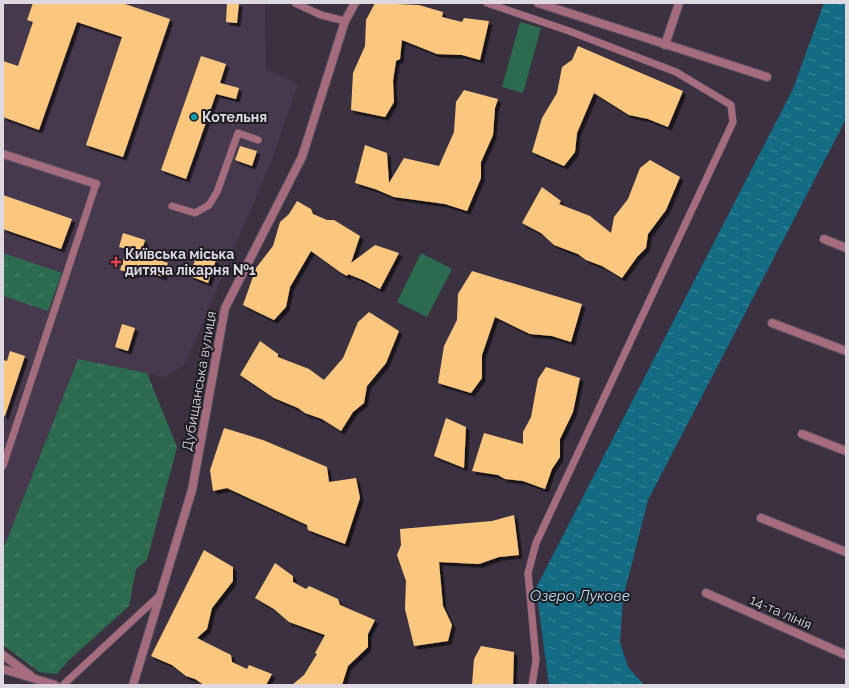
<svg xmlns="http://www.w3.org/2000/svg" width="849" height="688" font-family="Raleway,sans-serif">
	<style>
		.built { fill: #47394d }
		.grass { fill: url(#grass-tufts) }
		.pitch { fill: #2d6b50 }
		.water { fill: url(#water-ripples) }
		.building { fill: #fbc77f; filter: url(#shadow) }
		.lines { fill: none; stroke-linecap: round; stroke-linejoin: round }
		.service-casing { stroke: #584f5d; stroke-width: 8 }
		.minor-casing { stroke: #584f5d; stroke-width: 10 }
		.service { stroke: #a46c7d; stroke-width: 7 }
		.minor { stroke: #a46c7d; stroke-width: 8 }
		.culture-dot { fill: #0f9aa8; stroke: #1f1b22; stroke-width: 1.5 }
		.health-dot { fill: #e0444e; stroke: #1f1b22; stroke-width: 1.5 }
		.labels { text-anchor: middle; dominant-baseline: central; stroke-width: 4; stroke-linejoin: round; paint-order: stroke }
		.poi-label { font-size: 14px; font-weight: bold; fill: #ded8e1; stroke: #1f1b22; text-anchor: start }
		.street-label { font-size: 14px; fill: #ded8e1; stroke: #1f1b22 }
		.water-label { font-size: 15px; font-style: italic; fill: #b4e3f5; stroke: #1f1b22 }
	</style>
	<defs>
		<pattern id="grass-tufts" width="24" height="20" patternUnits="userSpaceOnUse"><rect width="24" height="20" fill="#2d6b50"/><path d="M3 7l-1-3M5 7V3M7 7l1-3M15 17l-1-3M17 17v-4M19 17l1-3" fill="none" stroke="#4b7f69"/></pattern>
		<pattern id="water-ripples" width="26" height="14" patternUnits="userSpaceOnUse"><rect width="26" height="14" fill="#136c84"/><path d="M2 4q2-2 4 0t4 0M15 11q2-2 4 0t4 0" fill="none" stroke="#40879b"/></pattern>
		<filter id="shadow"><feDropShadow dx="3.5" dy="3.5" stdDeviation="0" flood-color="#0009"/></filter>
	</defs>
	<rect width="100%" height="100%" fill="#3b3140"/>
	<path class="built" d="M3 3H265L266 70 298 84 270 165 185 364 165 377 78 359 3 550Z"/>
	<path class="grass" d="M3 253 62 273 48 311 3 296Z
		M78 359 147 373 177 447 147 560 136 569 129 606 68 661 57 674 39 672 3 645V550Z"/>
	<path class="pitch" d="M520 22 541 28 523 93 502 87Z
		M421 253 452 269 427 317 397 302Z"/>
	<path class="water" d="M824 3H846V119L648 500 623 598 620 642 628 667 644 685H549L536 588 793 89Z"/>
	<path class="building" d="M33 3H122L170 19 123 157 86 145 122 37 77 22 39 130 3 117V61L18 66 33 22 27 20Z
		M227 3H239L237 23 226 22Z
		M375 3 419 5 443 12 442 17 462 22 464 18 489 21 480 60 462 55 437 54 402 40 400 59 396 61 393 81 394 102 385 117 351 110 353 73 365 46 366 20Z
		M578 46 683 91 668 127 648 119 629 115 594 93 577 133 575 152 564 166 532 152 542 118 557 93 562 67 572 60Z
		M201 56 226 64 220 83 239 88 236 99 216 94 186 179 161 170Z
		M464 90 498 99 495 108 493 135 481 162V178L467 211 445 204 394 197 375 189 355 183 365 145 387 153 389 183 404 158 439 166 454 132 456 102Z
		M240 146 257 151 252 166 235 160Z
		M650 160 680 177 666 210 648 234 646 248 637 257 622 278 602 266 586 260 578 254 554 245 541 233 522 223 542 187 561 201 559 204 590 216 611 233 614 217 628 199 640 168Z
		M3 195 72 219 61 249 3 229Z
		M297 201 311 209 313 214 327 220H334L360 236 351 263 375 245 399 253 380 289 363 280 348 274 347 276 340 272 311 251 290 287 286 307 274 320 243 305 256 268 273 246 280 222 289 214Z
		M123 233 145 240 141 254 168 263 163 277 137 268 135 274 120 270 127 249 119 247Z
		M197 254 216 260 208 283 190 276Z
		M472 271 582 304 571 342 552 336 530 334 495 317 482 355V378L471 393 438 383 444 346 457 320 458 294Z
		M369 312 399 331 386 363 367 386 364 403 353 412 341 431 322 419 305 413 298 408 274 398 240 375 260 341 278 354V357L309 369 324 380 343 358 358 322Z
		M122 324 135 328 128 351 115 347Z
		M10 351 25 356 5 416 3 415V360L7 361Z
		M546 367 580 378 573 412 560 439V457L552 469 545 489 523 481 505 479 498 475 472 471 484 433 523 444V432L531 417 538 379Z
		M446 418 466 427 464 468 434 456Z
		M224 428 263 440 327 467 329 482 356 478 360 498 345 544 308 530 307 525 227 488 213 491 210 470Z
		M514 515 519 555 499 557 479 564 439 562 443 606 452 625 448 641 414 646 405 609 406 581 397 555 401 545 400 529 492 521Z
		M204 550 233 567V581L212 608 207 629 197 638 231 655 232 662 247 669 249 665 272 674 266 685H204L195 679 186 676 172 665 151 656Z
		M275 563 293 576V582L306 589 309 586 338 599 340 605 375 620 368 634V647L348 666 342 685H292L304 675 317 654 315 653 325 635 289 622 274 609 255 598Z
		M481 646 514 652 513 685H472L474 659Z"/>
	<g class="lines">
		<defs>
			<path id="service" d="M295 3 321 15 345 21
				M487 3 569 31 676 72 731 105 733 122 536 543 528 573 536 660 532 685
				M172 206 195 213 209 205 217 192 238 133 258 140
				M3 466 96 184
				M63 685 160 595"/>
			<path id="minor" d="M538 3 767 77
				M665 45 679 3
				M3 154 96 184
				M824 239 846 248
				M772 323 846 351
				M802 434 846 451
				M761 518 846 552
				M706 593 846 655
				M3 655 31 676
				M3 669 55 685
				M133 685 192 490 225 308 302 157 345 21 355 3"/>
		</defs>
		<use href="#service" class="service-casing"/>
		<use href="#minor" class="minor-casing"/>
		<use href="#service" class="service"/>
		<use href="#minor" class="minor"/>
	</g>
	<circle class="culture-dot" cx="194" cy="117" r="4"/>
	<path class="health-dot" d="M114 256h4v4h4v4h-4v4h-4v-4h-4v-4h4z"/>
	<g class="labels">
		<g class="poi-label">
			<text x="202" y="117">Котельня</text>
			<text x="125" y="254">Київська міська<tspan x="125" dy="16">дитяча лікарня №1</tspan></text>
		</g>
		<g class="street-label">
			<text transform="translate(199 381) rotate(-80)">Дубищанська вулиця</text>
			<text transform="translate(781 612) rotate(24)">14-та лінія</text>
		</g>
		<g class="water-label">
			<text x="580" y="596">Озеро Лукове</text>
		</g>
	</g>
	<rect width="849" height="688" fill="none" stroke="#ded8e1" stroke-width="8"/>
</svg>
